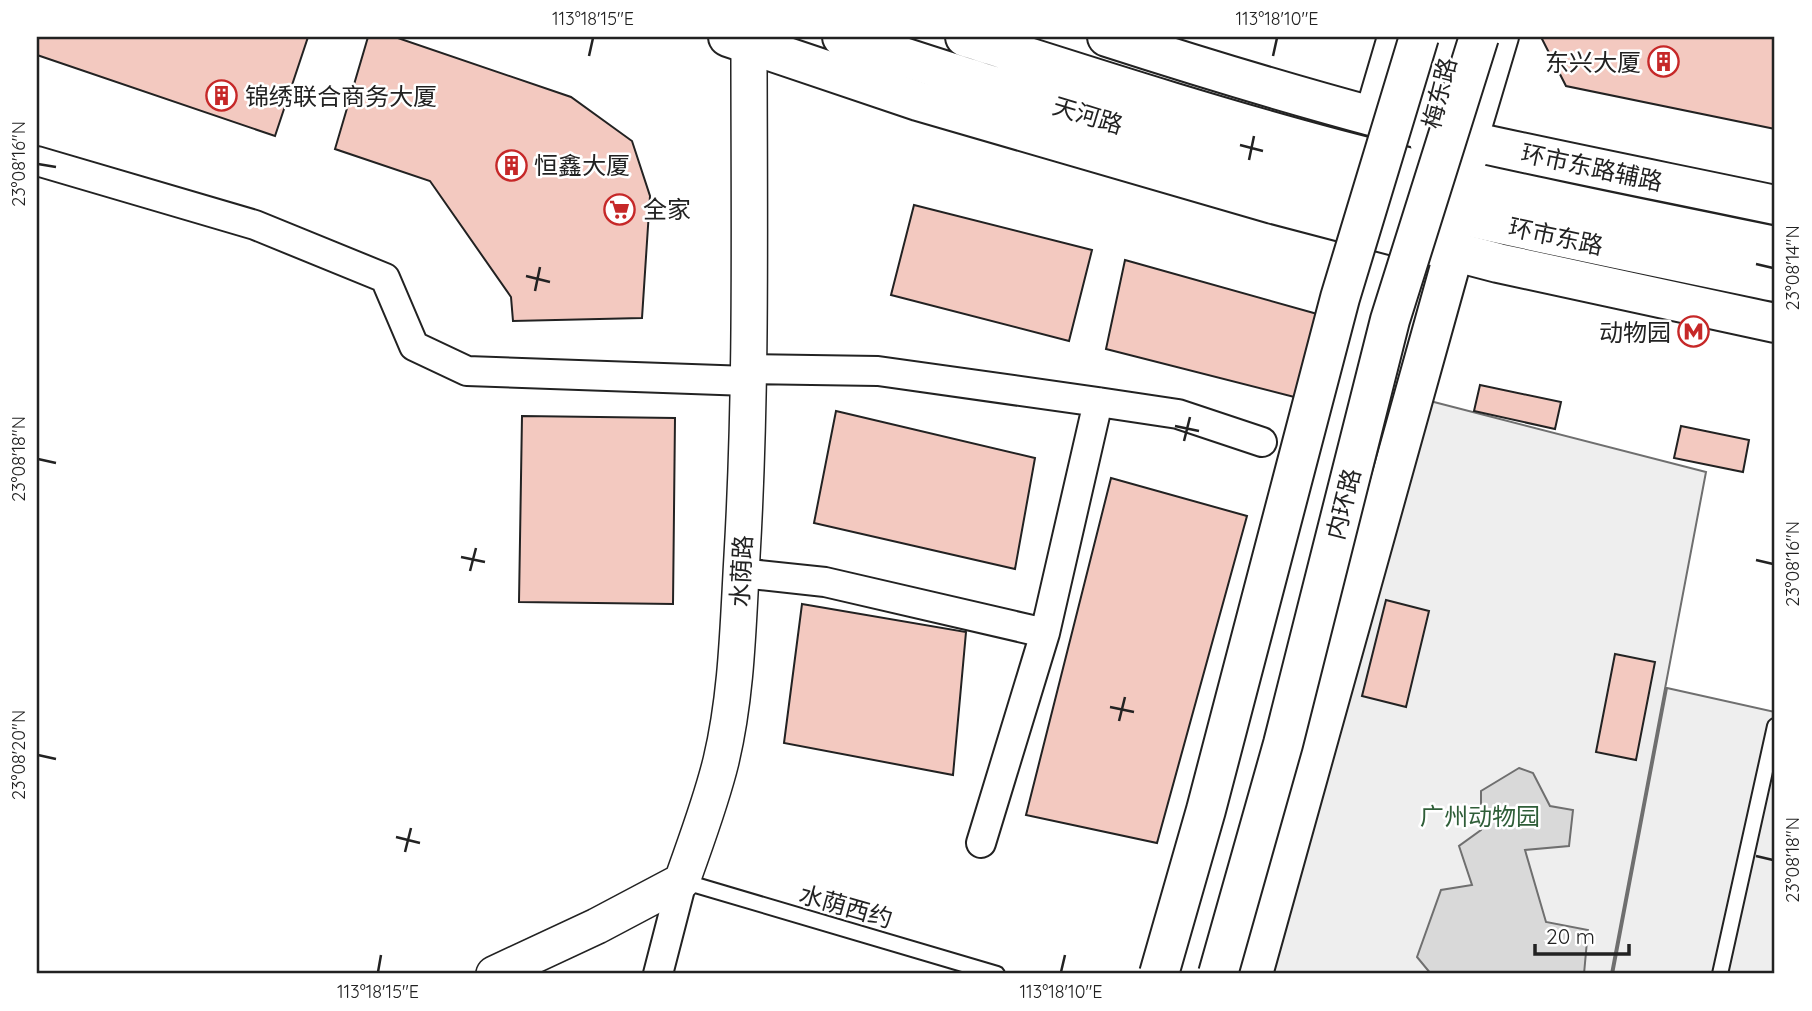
<svg xmlns="http://www.w3.org/2000/svg" width="1812" height="1011" font-family="Quicksand,'Noto Sans SC',sans-serif">
	<style>
		.green { fill: #eee; stroke: #6f6f6f; stroke-width: 2 }
		.water { fill: #d9d9d9; stroke: #6f6f6f; stroke-width: 2 }
		.building { fill: #f3c9c0; stroke: #222; stroke-width: 2 }
		.lines { fill: none; stroke-linecap: round; stroke-linejoin: round }
		.service-casing { stroke: #222; stroke-width: 18 }
		.minor-casing { stroke: #222; stroke-width: 32 }
		.tertiary-casing { stroke: #222; stroke-width: 38 }
		.secondary-casing { stroke: #222; stroke-width: 42 }
		.trunk-casing { stroke: #222; stroke-width: 42 }
		.service { stroke: #fff; stroke-width: 14 }
		.minor { stroke: #fff; stroke-width: 28 }
		.tertiary { stroke: #fff; stroke-width: 35 }
		.secondary { stroke: #fff; stroke-width: 38 }
		.trunk { stroke: #fff; stroke-width: 38 }
		.trunk-bridge-casing { stroke: #222; stroke-width: 42; stroke-linecap: butt }
		.trunk-bridge { stroke: #fff; stroke-width: 38 }
		.ticks { fill: none; stroke: #222; stroke-width: 2.5 }
		.labels { text-anchor: middle; dominant-baseline: central; stroke-width: 5; stroke-linejoin: round; paint-order: stroke }
		.poi-label { font-size: 24px; fill: #222; stroke: #fff; text-anchor: start }
		.street-label { font-size: 24px; fill: #222; stroke: #fff }
		.park-label { font-size: 24px; fill: #2f5e38; stroke: #fff }
		.neatline { fill: none; stroke: #222; stroke-width: 2.5 }
		.ticks-label { font-size: 18px; text-anchor: middle; fill: #222 }
	</style>
	<rect width="100%" height="100%" fill="#fff"/>
	<path class="green" d="M1430 401 1706 472 1611 974H1273Z
		M1667 688 1775 712V974H1613Z"/>
	<path class="water" d="M1519 768 1533 773 1550 806 1573 810 1569 846 1525 850 1546 922 1588 930 1584 974H1431L1417 957 1441 890 1472 885 1459 846 1481 830V791Z"/>
	<path class="building" d="M37 37H308L275 136 37 55Z
		M368 37H395L571 97 632 141 650 196 642 318 513 321 511 297 430 181 335 149Z
		M1541 37H1775V129L1566 86Z
		M914 205 1092 250 1069 341 891 295Z
		M1125 260 1328 317 1306 400 1106 349Z
		M1480 385 1561 402 1555 429 1474 411Z
		M836 411 1035 458 1015 569 814 523Z
		M522 416 675 418 673 604 519 602Z
		M1681 426 1749 440 1743 472 1674 458Z
		M1111 478 1247 516 1157 843 1026 815Z
		M1386 600 1429 611 1406 707 1362 696Z
		M802 604 966 632 953 775 784 743Z
		M1615 654 1655 662 1636 760 1596 752Z"/>
	<g class="lines">
		<defs>
			<path id="service" d="M682 881 997 974
				M1720 974 1775 726"/>
			<path id="minor" d="M1369 115 1392 37
				M1473 141 1504 37
				M37 161 255 225 385 278 414 346 467 371 748 381
				M748 369 878 371 1098 402 1178 414 1262 442
				M741 573 825 582 1045 633
				M981 843 1045 633 1098 402
				M658 974 682 881"/>
			<path id="tertiary" d="M494 974 597 926 682 881C696 841 711 802 721 761 737 694 738 624 742 556 752 385 749 214 749 44"/>
			<path id="secondary" d="M728 37 918 101 1273 204 1498 263 1775 323
				M1107 37C1228 76 1350 113 1474 142 1574 164 1675 184 1775 205
				M1435 153 1431 148 1426 130 1453 37"/>
			<path id="trunk" d="M742 37 749 44
				M842 37C1045 104 1251 167 1460 215 1565 239 1670 260 1775 282
				M965 37C1088 76 1211 116 1336 149 1481 187 1628 216 1775 246
				M1461 179 1473 141
				M1253 974 1454 252 1391 215"/>
		</defs>
		<use href="#service" class="service-casing"/>
		<use href="#minor" class="minor-casing"/>
		<use href="#tertiary" class="tertiary-casing"/>
		<use href="#secondary" class="secondary-casing"/>
		<use href="#trunk" class="trunk-casing"/>
		<use href="#service" class="service"/>
		<use href="#minor" class="minor"/>
		<use href="#tertiary" class="tertiary"/>
		<use href="#secondary" class="secondary"/>
		<use href="#trunk" class="trunk"/>
		<defs>
			<path id="trunk-bridge" d="M1159 974 1206 810 1340 298 1419 37
				M1218 974 1283 744 1390 320 1479 37"/>
		</defs>
		<use href="#trunk-bridge" class="trunk-bridge-casing"/>
		<use href="#trunk-bridge" class="trunk-bridge"/>
	</g>
	<path class="ticks" d="M589 56 593 38M1273 56 1277 38M1240 145 1263 151M1249 160 1254 136M38 164 56 167M1756 264 1773 268M526 276 550 282M535 291 540 267M1175 426 1199 431M1184 441 1190 417M38 459 56 463M461 557 485 562M1756 560 1773 564M470 571 476 548M1110 707 1134 712M1119 721 1125 697M38 755 56 759M396 837 420 843M405 852 411 828M1756 856 1773 860M378 972 381 955M1061 972 1065 955"/>
	<defs>
		<symbol id="building-ring" viewBox="-11 -11 22 22"><circle r="9.5" fill="#fff" stroke="#c62828" stroke-width="1.5"/><path d="M-4-6H4V6H1V3H-1V6H-4ZM-2.5-4.3h1.7v1.8h-1.7ZM.8-4.3h1.7v1.8H.8ZM-2.5-1h1.7V.8h-1.7ZM.8-1h1.7V.8H.8Z" fill="#c62828"/></symbol>
		<symbol id="supermarket-ring" viewBox="-11 -11 22 22"><circle r="9.5" fill="#fff" stroke="#c62828" stroke-width="1.5"/><path d="M-6-5.5h2.5l.6 2H6L4.5 2H-2.5L-4.4-4H-6ZM-1.5 3.2a1.3 1.3 0 1 0 .1 0ZM3 3.2a1.3 1.3 0 1 0 .1 0Z" fill="#c62828"/></symbol>
		<symbol id="metro-ring" viewBox="-11 -11 22 22"><circle r="9.5" fill="#fff" stroke="#c62828" stroke-width="1.5"/><path d="M-5.5 5V-5H-3L0 0L3-5H5.5V5H3V-.5L0 4L-3-.5V5Z" fill="#c62828"/></symbol>
	</defs>
	<g fill-rule="evenodd">
		<use href="#building-ring" x="1646" y="44" width="35" height="35"/>
		<use href="#building-ring" x="204" y="78" width="35" height="35"/>
		<use href="#building-ring" x="494" y="148" width="35" height="35"/>
		<use href="#supermarket-ring" x="602" y="192" width="35" height="35"/>
		<use href="#metro-ring" x="1676" y="314" width="35" height="35"/>
	</g>
	<g class="labels">
		<g class="poi-label">
			<text x="1641" y="62" text-anchor="end">东兴大厦</text>
			<text x="245" y="96">锦绣联合商务大厦</text>
			<text x="534" y="165">恒鑫大厦</text>
			<text x="643" y="209">全家</text>
			<text x="1671" y="332" text-anchor="end">动物园</text>
		</g>
		<g class="street-label">
			<text transform="translate(1439 93) rotate(-76)">梅东路</text>
			<text transform="translate(1088 115) rotate(17)">天河路</text>
			<text transform="translate(1592 167) rotate(12)">环市东路辅路</text>
			<text transform="translate(1556 236) rotate(12)">环市东路</text>
			<text transform="translate(1343 504) rotate(-76)">内环路</text>
			<text transform="translate(741 571) rotate(-87)">水荫路</text>
			<text transform="translate(846 906) rotate(16)">水荫西约</text>
		</g>
		<g class="park-label">
			<text x="1480" y="816">广州动物园</text>
		</g>
	</g>
	<rect width="1812" height="1011" fill="none" stroke="#ffffff" stroke-width="77"/>
	<path d="M1535 944v10h94v-10" fill="none" stroke="#222222" stroke-width="3.5"/>
	<text x="1546" y="944" font-size="21" fill="#222222" stroke="#ffffff" stroke-width="5" paint-order="stroke">20 m</text>
	<rect x="38" y="38" width="1735" height="934" class="neatline"/>
	<g class="ticks-label">
		<text x="593" y="25">113°18'15"E</text>
		<text x="1277" y="25">113°18'10"E</text>
		<text transform="translate(19 164) rotate(-90)" y="6">23°08'16"N</text>
		<text transform="translate(1793 268) rotate(-90)" y="6">23°08'14"N</text>
		<text transform="translate(19 459) rotate(-90)" y="6">23°08'18"N</text>
		<text transform="translate(1793 564) rotate(-90)" y="6">23°08'16"N</text>
		<text transform="translate(19 755) rotate(-90)" y="6">23°08'20"N</text>
		<text transform="translate(1793 860) rotate(-90)" y="6">23°08'18"N</text>
		<text x="378" y="998">113°18'15"E</text>
		<text x="1061" y="998">113°18'10"E</text>
	</g>
</svg>
